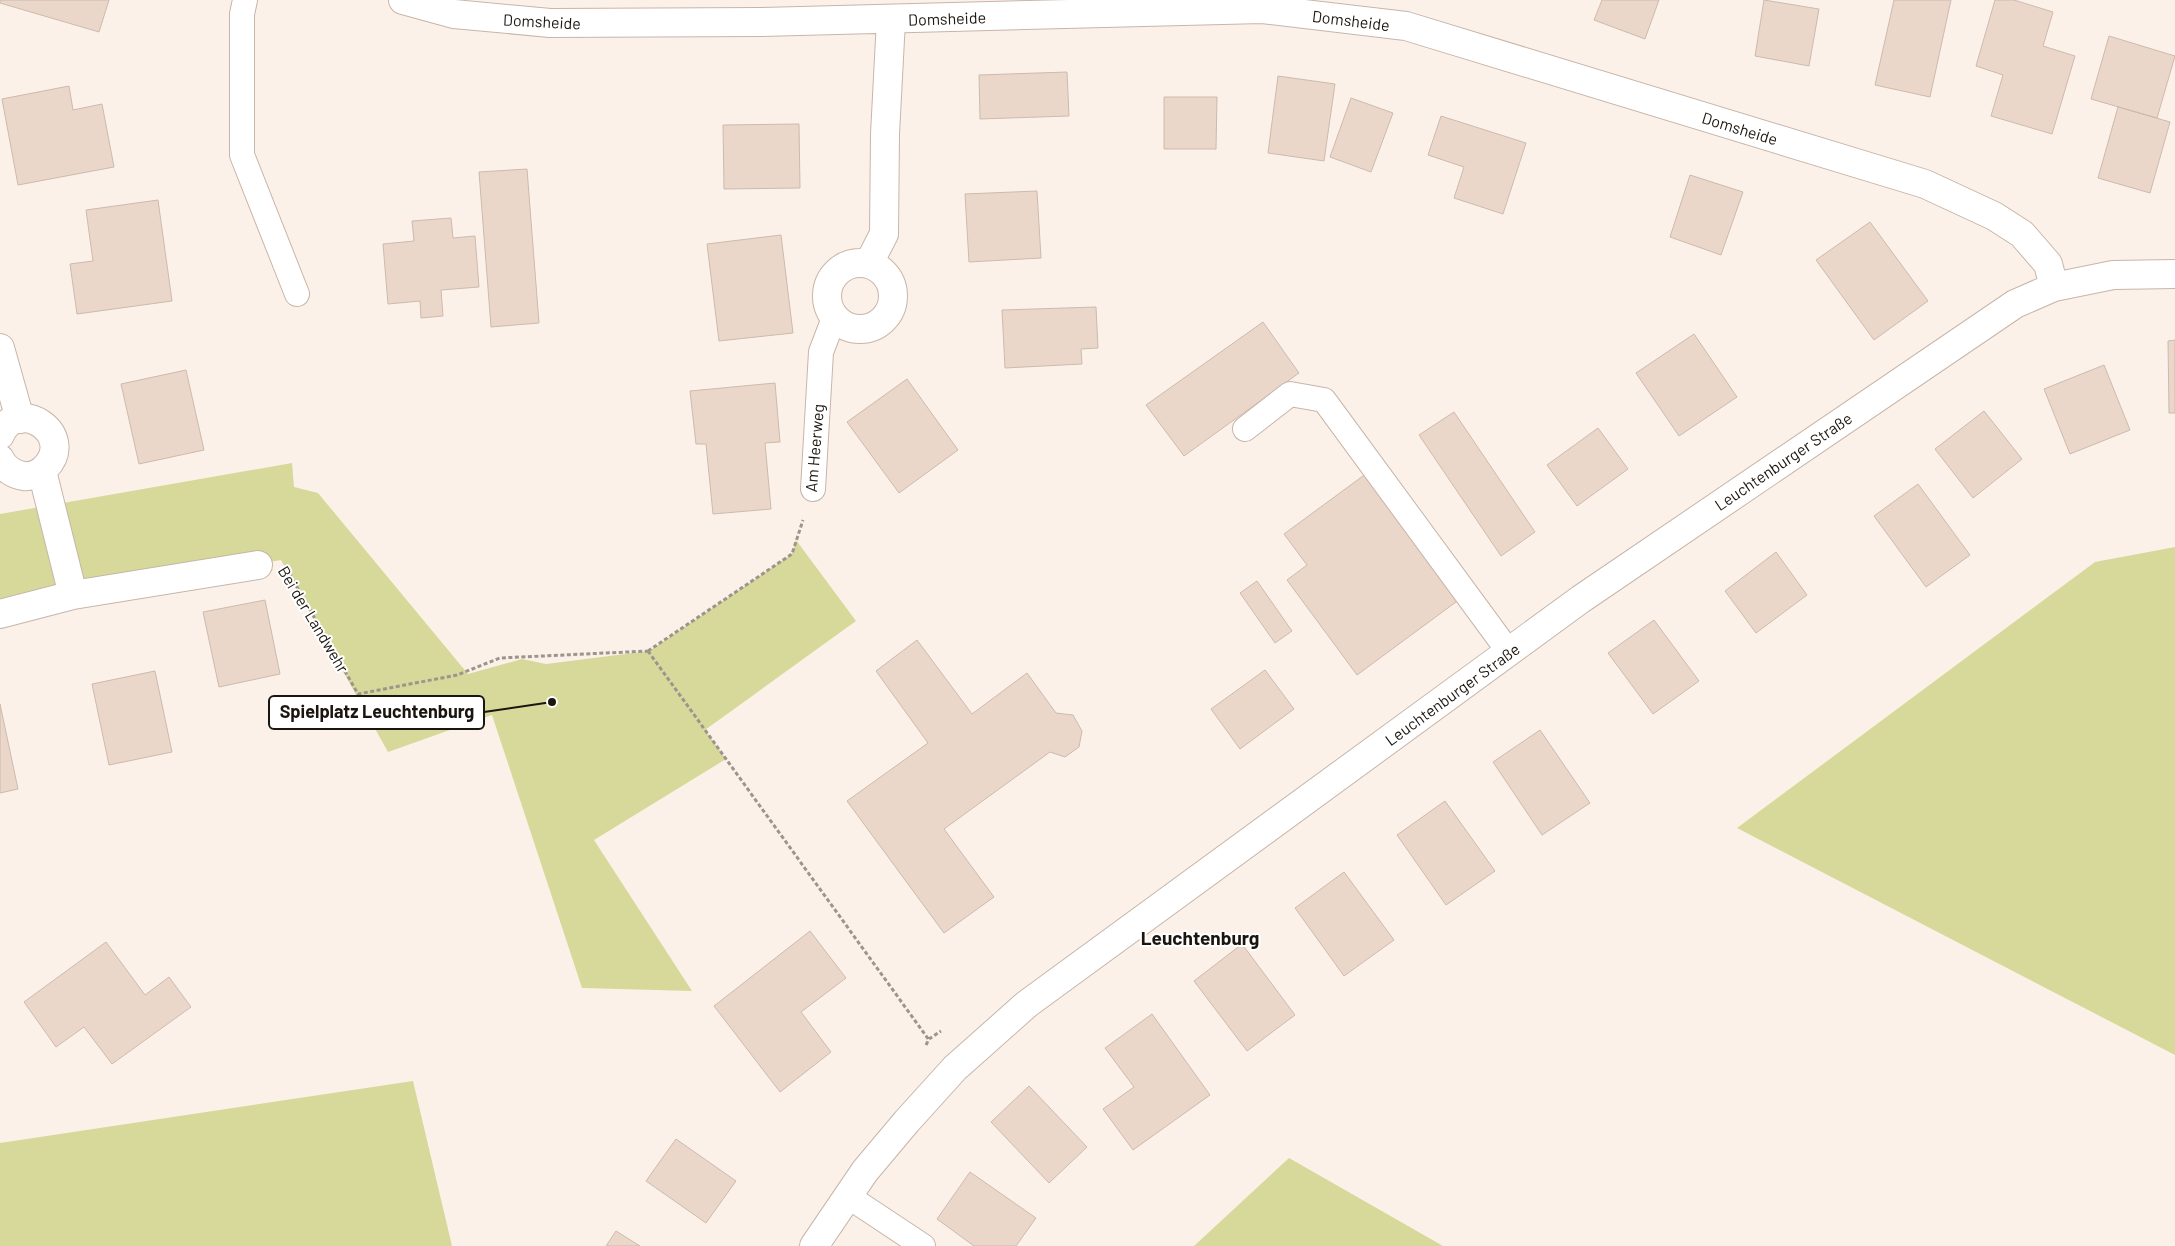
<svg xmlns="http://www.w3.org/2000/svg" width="2175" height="1246" font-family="Barlow,sans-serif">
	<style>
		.green { fill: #d6d99a }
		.building { fill: #ead7ca; stroke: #ccbaad }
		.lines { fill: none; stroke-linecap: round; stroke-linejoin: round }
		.service-casing { stroke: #c7b5a8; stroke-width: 26 }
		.minor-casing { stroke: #c7b5a8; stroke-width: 30 }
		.path { stroke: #9d948d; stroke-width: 3; stroke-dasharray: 4 2.5; stroke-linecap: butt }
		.service { stroke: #fff; stroke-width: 24 }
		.minor { stroke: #fff; stroke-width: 28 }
		.labels { text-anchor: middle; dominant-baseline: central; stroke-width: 4; stroke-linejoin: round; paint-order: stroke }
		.street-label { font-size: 16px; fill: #1b1510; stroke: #fff }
		.quarter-label { font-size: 19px; font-weight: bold; fill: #1b1510; stroke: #fff }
		.leader { fill: none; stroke: #1b1510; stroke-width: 2 }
		.callout-dot { fill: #1b1510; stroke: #fff; stroke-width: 2 }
		.callout { fill: #fff; stroke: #1b1510; stroke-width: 2 }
		.callout-label { font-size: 18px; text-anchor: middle; font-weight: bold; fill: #1b1510 }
	</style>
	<rect width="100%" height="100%" fill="#fcf1e9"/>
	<path class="green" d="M292 463 294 487 318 493 468 674 522 659 546 664 649 651 792 554 796 540 856 621 705 730 726 759 594 840 692 991 582 988 492 715 388 752 281 560 73 595 0 612V514Z
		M2175 547V1055L1737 828 2095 562Z
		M413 1081 452 1246H0V1143Z
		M1289 1158 1443 1246H1194Z"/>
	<path class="building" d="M0 0H109L99 32 0 3Z
		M1602 0H1659L1645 39 1594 20Z
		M1764 0 1819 9 1809 66 1755 56Z
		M1894 0H1951L1930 97 1875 85Z
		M1995 0H2014L2053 12 2043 46 2075 56 2052 134 1991 116 2003 75 1976 66Z
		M2109 36 2175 56 2157 118 2091 99Z
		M1067 72 1069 116 980 119 979 75Z
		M1278 76 1335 84 1324 161 1268 153Z
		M69 86 73 110 102 104 114 167 18 185 2 99Z
		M1164 97H1217L1216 149H1164Z
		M1351 98 1393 113 1371 172 1330 157Z
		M2118 107 2170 122 2150 193 2098 178Z
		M1441 116 1526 143 1503 214 1454 198 1464 167 1428 155Z
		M799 124 800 188 724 189 723 125Z
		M527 169 539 323 491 327 479 172Z
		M1690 175 1743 192 1721 255 1670 237Z
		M1037 191 1041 258 969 262 965 194Z
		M158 200 172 301 77 314 70 264 93 261 86 210Z
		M451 218 453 238 475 236 479 287 441 290 443 316 421 318 420 301 388 304 383 244 414 241 412 221Z
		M1870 222 1928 301 1874 340 1816 260Z
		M781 235 793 333 719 341 707 244Z
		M1096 307 1098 348 1081 349 1082 364 1005 368 1002 310Z
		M1263 322 1299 373 1184 456 1146 405Z
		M1694 334 1737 397 1679 436 1636 373Z
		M2175 340V413H2169L2168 341Z
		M2104 365 2130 430 2070 454 2044 389Z
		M186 370 204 450 139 464 121 384Z
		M907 379 958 450 899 493 847 422Z
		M775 383 780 442 765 443 771 509 713 514 706 444H696L690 391Z
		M1984 411 2022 459 1973 498 1935 449Z
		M1454 412 1535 532 1501 556 1419 435Z
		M1598 428 1628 469 1577 506 1547 465Z
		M1367 473 1460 599 1357 675 1287 580 1307 565 1284 534Z
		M1918 484 1970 555 1926 587 1874 516Z
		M1776 552 1807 595 1756 633 1725 591Z
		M1257 581 1292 631 1275 643 1240 593Z
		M265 600 280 674 219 687 203 612Z
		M1654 620 1699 681 1653 714 1608 653Z
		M917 640 972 714 1027 673 1056 713 1073 715 1082 731 1079 747 1065 757 1050 752 944 829 994 897 944 933 847 801 928 743 876 671Z
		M1265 670 1294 709 1240 749 1211 709Z
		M155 671 172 752 109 765 92 684Z
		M0 704 18 789 0 793Z
		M1540 730 1590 803 1542 835 1493 762Z
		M1445 801 1495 871 1446 905 1397 835Z
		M1344 872 1394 940 1344 976 1295 908Z
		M810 931 846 978 801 1012 831 1052 780 1092 714 1006Z
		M106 942 145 995 169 977 191 1007 112 1064 84 1027 56 1047 24 1002Z
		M1242 944 1295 1015 1247 1051 1194 981Z
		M1152 1014 1210 1095 1133 1150 1103 1109 1134 1087 1105 1048Z
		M1029 1086 1087 1147 1049 1183 991 1122Z
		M676 1139 736 1181 706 1223 646 1181Z
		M970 1172 1036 1218 1016 1246H974L937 1219Z
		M616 1231 640 1246H606Z"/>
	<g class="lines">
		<defs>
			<path id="service" d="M245 0 242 14V155L297 294
				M1245 429 1290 394 1324 400 1509 652
				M813 489 821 352 834 318
				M849 1197 923 1246"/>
			<path id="minor" d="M403 0 454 14 550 23 760 22 1262 9 1406 26 1925 184 1994 216 2022 234 2048 264 2054 287
				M869 263 884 234 885 134 891 20
				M827 296a33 33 0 1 1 66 0a33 33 0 1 1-66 0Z
				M0 348 20 419
				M0 435C16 395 78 434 45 468 40 473 32 477 24 476 14 475 4 468 0 459
				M73 595 258 565
				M0 614 73 595 42 471
				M814 1246 865 1171 907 1121 955 1068 1027 1004 1581 599 2015 304 2054 287 2113 275 2175 274"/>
		</defs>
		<use href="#service" class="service-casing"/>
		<use href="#minor" class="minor-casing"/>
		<path class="path" d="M290 575 358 694 457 675 500 658 648 651
			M648 651 929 1040
			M648 651 792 554 803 520
			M926 1045 929 1039 941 1031"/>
		<use href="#service" class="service"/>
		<use href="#minor" class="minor"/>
	</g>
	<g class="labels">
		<g class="street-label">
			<text transform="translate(947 18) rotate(-2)">Domsheide</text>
			<text transform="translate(1351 20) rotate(7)">Domsheide</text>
			<text transform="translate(542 21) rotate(3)">Domsheide</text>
			<text transform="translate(1740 128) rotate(17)">Domsheide</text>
			<text transform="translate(814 448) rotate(-85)">Am Heerweg</text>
			<text transform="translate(1783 461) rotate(-34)">Leuchtenburger Straße</text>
			<text transform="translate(314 619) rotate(59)">Bei der Landwehr</text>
			<text transform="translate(1452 694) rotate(-36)">Leuchtenburger Straße</text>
		</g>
		<g class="quarter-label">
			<text x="1200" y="937">Leuchtenburg</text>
		</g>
	</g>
	<path class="leader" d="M552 702L484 712"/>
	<circle class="callout-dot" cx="552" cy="702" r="5"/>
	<rect class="callout" x="269" y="696" width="215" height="33" rx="5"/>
	<g class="callout-label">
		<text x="377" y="718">Spielplatz Leuchtenburg</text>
	</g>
</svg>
